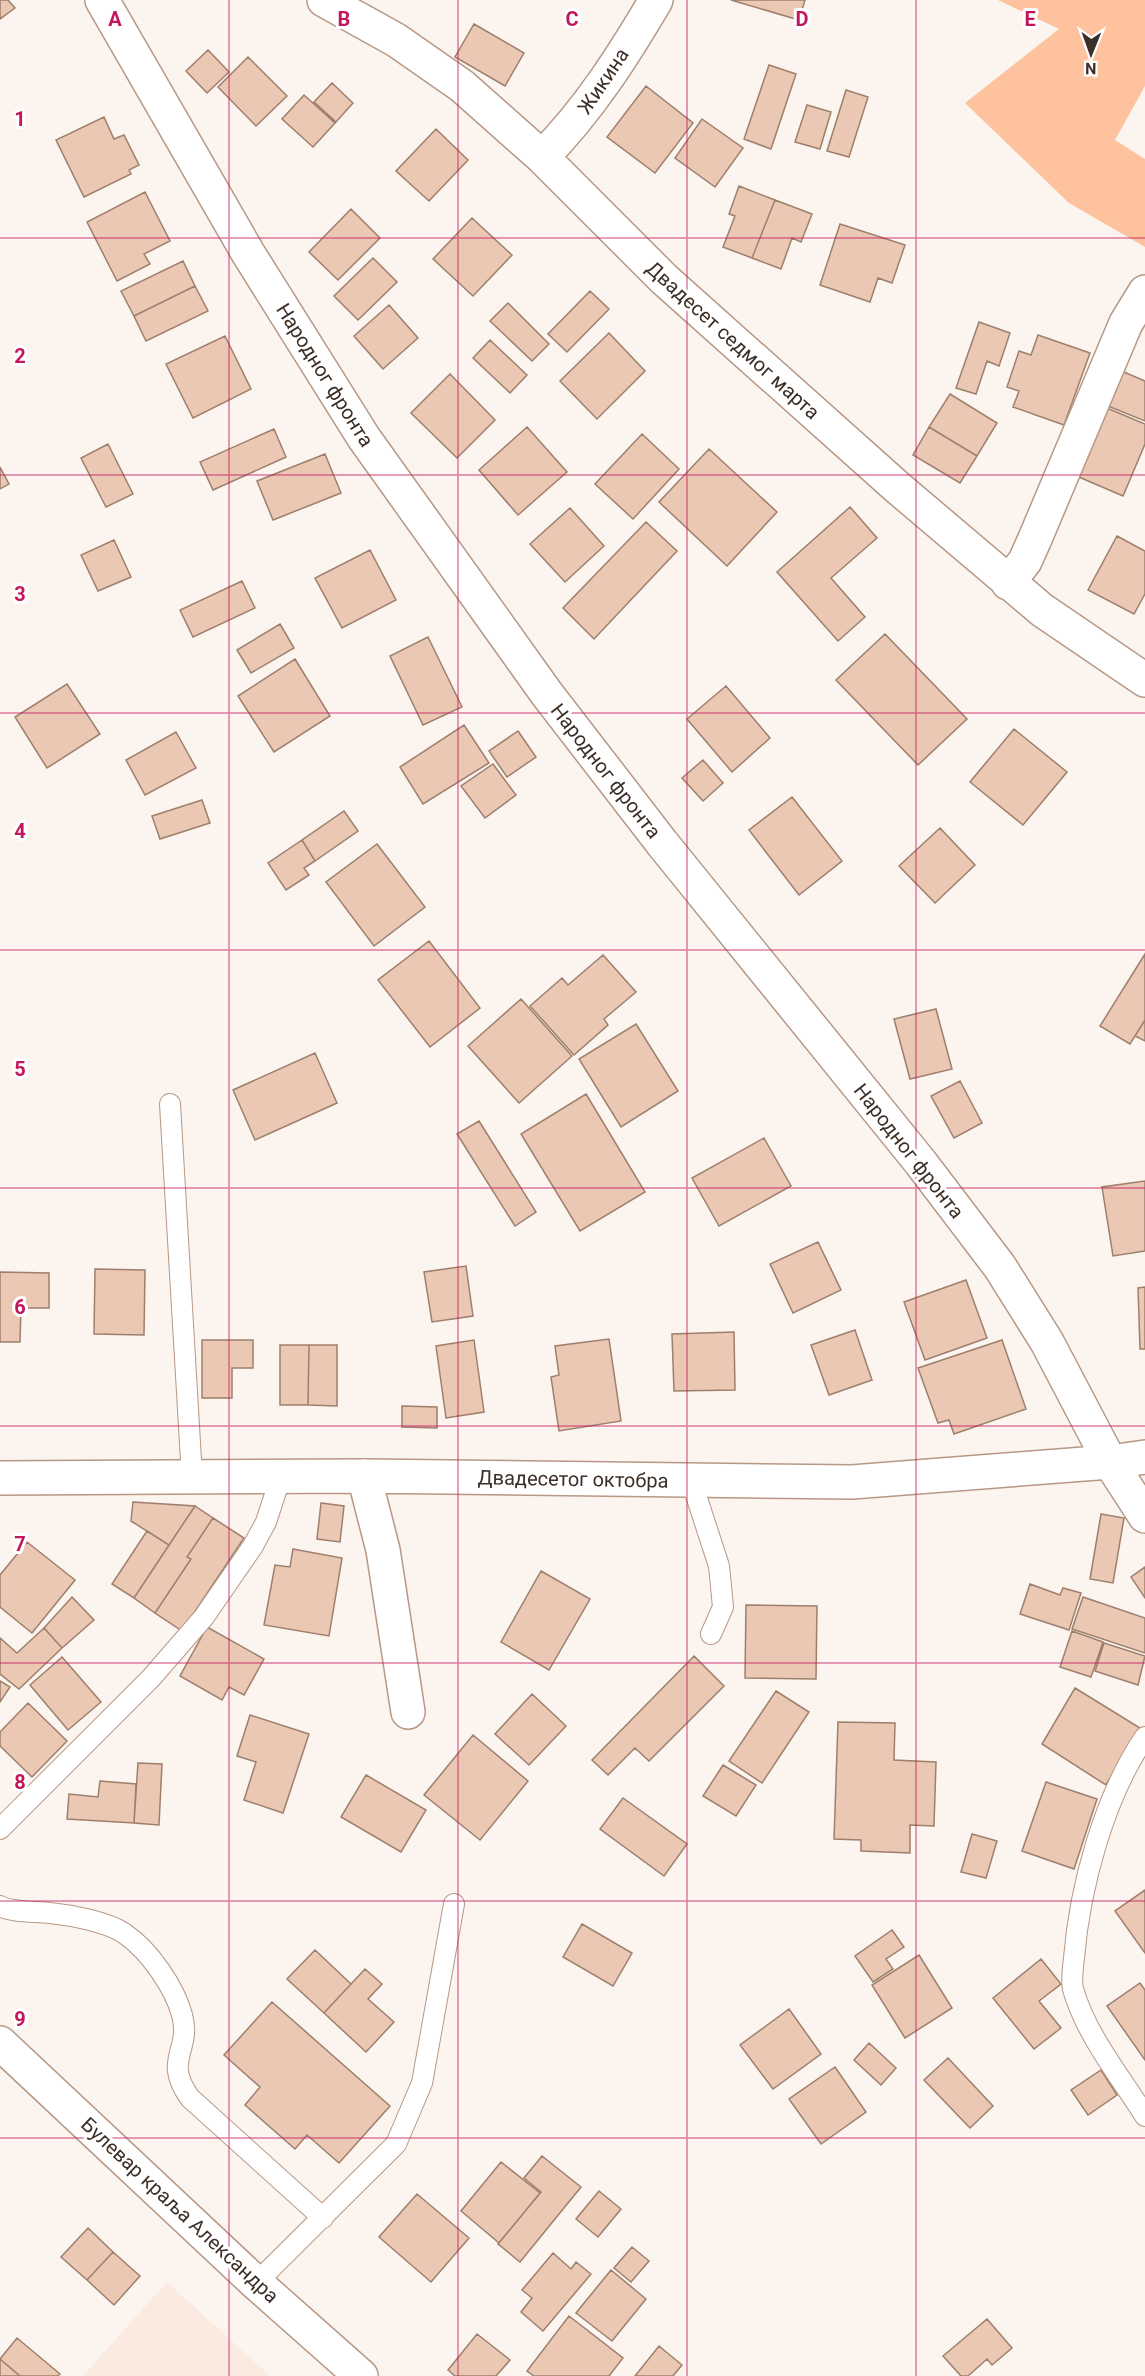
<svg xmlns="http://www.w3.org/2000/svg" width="1145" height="2376" font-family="Roboto,sans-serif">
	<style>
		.built { fill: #fbeae0 }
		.green { fill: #fec29e }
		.building { fill: #eac8b4; stroke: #9e7f6c; stroke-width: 1.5 }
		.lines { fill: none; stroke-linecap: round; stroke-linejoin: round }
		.lane-casing { stroke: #b89885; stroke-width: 22 }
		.street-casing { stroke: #b89885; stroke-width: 36 }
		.secondary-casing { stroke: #b89885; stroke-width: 36 }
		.lane { stroke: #fff; stroke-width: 20 }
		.street { stroke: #fff; stroke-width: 33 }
		.secondary { stroke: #fff; stroke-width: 33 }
		.grid { fill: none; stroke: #c2185b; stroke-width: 1.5; stroke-opacity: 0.55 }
		.labels { text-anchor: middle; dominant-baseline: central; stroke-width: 6; stroke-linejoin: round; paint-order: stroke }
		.street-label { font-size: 20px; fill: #3c2f27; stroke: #fff }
		.grid-label { font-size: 20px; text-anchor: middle; font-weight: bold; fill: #c2185b; stroke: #fff; stroke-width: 6; stroke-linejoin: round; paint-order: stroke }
	</style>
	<rect width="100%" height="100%" fill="#fbf4ef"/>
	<path class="built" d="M167 2282 270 2376H83Z"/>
	<path class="green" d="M998 0H1145V86L1115 140 1145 159V247L1069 203 965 103 1059 29Z"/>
	<path class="building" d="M0 0H8L15 8 0 19Z
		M731 0H805L799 20Z
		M474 24 524 53 505 86 455 57Z
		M208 50 229 72 207 93 186 71Z
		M248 57 287 96 256 126 218 87Z
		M769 65 796 74 771 149 744 139Z
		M332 83 353 103 336 122 314 102Z
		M646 86 693 123 655 173 607 137Z
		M846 90 868 97 849 157 827 151Z
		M304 95 335 123 313 147 282 119Z
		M807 105 831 112 820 149 795 142Z
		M104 117 114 139 124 135 139 165 129 170 131 174 84 197 56 140Z
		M702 119 743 148 715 187 675 158Z
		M436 129 468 160 429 201 396 171Z
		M739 186 775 200 752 258 723 247 735 216 729 214Z
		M145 192 170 241 144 254 150 264 117 281 87 222Z
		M775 200 812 214 801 242 792 238 781 269 752 258Z
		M351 209 380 238 338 280 309 252Z
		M472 218 512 255 473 296 433 259Z
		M840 224 905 245 892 283 878 278 870 302 820 285Z
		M373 258 397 282 358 320 334 296Z
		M183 261 195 286 134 316 121 291Z
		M195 286 208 311 146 341 134 316Z
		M590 291 609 309 567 352 548 334Z
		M508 303 549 344 532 361 490 321Z
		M389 305 418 338 383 369 354 336Z
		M979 322 1010 333 999 366 987 361 976 394 956 388Z
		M609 333 645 371 597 419 560 381Z
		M1038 335 1090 353 1064 425 1013 407 1019 391 1007 387 1019 351 1031 355Z
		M225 336 251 389 193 418 166 364Z
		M490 340 527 375 510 393 473 358Z
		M1117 369 1145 381V421L1103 404Z
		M450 374 495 420 457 458 411 413Z
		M950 394 997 423 977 456 929 427Z
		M1102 406 1145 424V444L1123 496 1072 474Z
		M527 427 567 472 518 515 479 470Z
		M929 427 977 456 960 483 913 455Z
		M274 429 286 457 213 490 200 462Z
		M642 434 679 469 633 519 595 484Z
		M108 444 133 494 106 507 81 458Z
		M709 449 777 512 727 566 659 502Z
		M325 454 341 493 273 520 257 481Z
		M0 467 9 484 0 489Z
		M850 507 877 538 831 578 865 617 838 641 777 572Z
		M570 508 604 546 565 582 530 544Z
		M646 522 677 551 594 639 563 608Z
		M1117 536 1145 551V594L1134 614 1088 590Z
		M114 540 131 577 98 591 81 555Z
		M370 550 396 600 342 628 315 578Z
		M242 581 255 608 193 637 180 610Z
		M280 624 294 648 251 673 237 650Z
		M885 634 967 719 918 765 836 680Z
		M428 637 462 707 423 725 390 656Z
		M295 659 330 716 274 752 238 696Z
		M67 684 100 734 47 768 15 717Z
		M726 686 770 738 732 772 687 719Z
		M464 725 489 763 423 804 400 767Z
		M1014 729 1067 772 1023 825 970 782Z
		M518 731 536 757 507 777 489 751Z
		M176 732 196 768 145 795 126 760Z
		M703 760 723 783 703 801 682 778Z
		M493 764 516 795 485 818 461 786Z
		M792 797 842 861 799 895 749 830Z
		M202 800 210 823 160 839 152 816Z
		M344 811 358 831 315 861 302 840Z
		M940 828 975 865 935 903 899 866Z
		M302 840 315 861 304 868 309 875 286 890 268 863Z
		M377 844 425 907 374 946 326 882Z
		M429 941 480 1008 430 1047 378 980Z
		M1145 954V1020L1130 1044 1100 1026Z
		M603 955 636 992 604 1019 608 1025 574 1055 530 1006 562 978 568 985Z
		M521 999 572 1056 519 1103 468 1046Z
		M936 1009 952 1069 910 1079 894 1019Z
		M1145 1020V1041L1135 1036Z
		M636 1024 678 1091 621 1127 579 1059Z
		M315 1053 337 1103 255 1140 233 1090Z
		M960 1081 982 1123 954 1138 931 1096Z
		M586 1094 645 1192 580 1231 521 1134Z
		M479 1121 536 1212 515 1226 457 1134Z
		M764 1138 791 1186 719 1226 692 1178Z
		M1145 1181V1251L1113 1256 1102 1187Z
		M818 1242 841 1290 793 1313 770 1264Z
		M466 1266 473 1316 432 1322 424 1272Z
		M95 1269 145 1270 144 1335 94 1334Z
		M0 1272 49 1273V1308H21L20 1342H0Z
		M966 1280 987 1338 925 1360 904 1302Z
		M1145 1287V1349H1140L1138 1288Z
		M855 1330 872 1380 829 1395 811 1345Z
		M734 1332 735 1390 674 1391 672 1334Z
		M609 1339 621 1421 559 1431 551 1377 559 1375 555 1346Z
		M202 1340H253V1368H232V1398H202Z
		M474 1340 484 1412 446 1418 436 1346Z
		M1002 1340 1026 1409 954 1434 949 1420 938 1423 918 1368Z
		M280 1345H309L308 1405H280Z
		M309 1345H337V1406L308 1405Z
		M402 1406 437 1407V1428L402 1427Z
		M133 1502 195 1506 169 1545 131 1521Z
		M321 1503 344 1506 340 1542 317 1539Z
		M195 1506 213 1518 187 1557 191 1559 155 1613 134 1598Z
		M1101 1514 1124 1518 1113 1583 1090 1579Z
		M213 1518 244 1538 182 1631 155 1613 191 1559 187 1557Z
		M147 1531 169 1545 134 1598 112 1584Z
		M27 1542 75 1580 32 1633 0 1607V1575Z
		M293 1549 342 1558 329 1636 264 1625 275 1565 290 1567Z
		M1145 1567V1598L1131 1577Z
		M541 1571 590 1599 549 1670 501 1642Z
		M1030 1584 1060 1595 1063 1588 1081 1593 1069 1630 1020 1614Z
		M72 1597 94 1620 62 1648 44 1628Z
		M1083 1597 1145 1618V1653L1072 1629Z
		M746 1605 817 1606 816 1679 745 1678Z
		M207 1627 264 1659 244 1695 229 1687 222 1700 180 1676Z
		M44 1628 62 1648 19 1689 0 1674V1638L17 1653Z
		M1072 1631 1103 1642 1091 1677 1060 1667Z
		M1104 1643 1145 1656 1138 1685 1095 1671Z
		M694 1656 724 1686 649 1761 635 1748 608 1775 592 1760Z
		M62 1657 101 1702 68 1730 30 1685Z
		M0 1681 10 1687 0 1702Z
		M1075 1688 1140 1728 1106 1785 1042 1744Z
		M776 1691 809 1712 762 1783 729 1761Z
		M532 1694 566 1726 529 1765 495 1734Z
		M28 1703 67 1741 32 1777 0 1746V1732Z
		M250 1715 309 1734 283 1813 244 1800 256 1762 237 1756Z
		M838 1722 895 1723 894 1760 936 1762 934 1826 910 1825V1853L861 1851V1840L834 1839Z
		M473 1735 528 1781 480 1840 424 1795Z
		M138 1763 162 1764 159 1825 134 1823Z
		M723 1765 756 1785 736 1816 703 1796Z
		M366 1775 426 1810 401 1852 341 1817Z
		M100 1781 136 1784 134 1823 67 1819 69 1794 98 1797Z
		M1046 1782 1097 1799 1074 1869 1022 1851Z
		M623 1798 687 1844 664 1876 600 1829Z
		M972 1834 997 1841 986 1878 961 1872Z
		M1145 1890V1953L1115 1911Z
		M582 1924 632 1953 613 1986 563 1957Z
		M892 1930 904 1947 886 1959 893 1969 873 1982 855 1956Z
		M315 1950 351 1984 324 2013 287 1979Z
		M919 1955 952 2008 905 2038 872 1985Z
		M1041 1959 1061 1984 1039 2001 1061 2028 1034 2049 993 1998Z
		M365 1969 382 1984 368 1999 394 2022 366 2052 324 2013Z
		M1140 1983 1145 1990V2060L1107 2006Z
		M272 2002 390 2106 339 2163 307 2135 295 2149 245 2105 260 2087 224 2055Z
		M789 2009 821 2054 773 2089 740 2045Z
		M869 2043 896 2068 881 2085 854 2060Z
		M948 2058 993 2106 970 2128 924 2080Z
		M835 2067 866 2112 821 2144 789 2099Z
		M1101 2070 1117 2095 1088 2115 1071 2090Z
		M542 2156 581 2187 520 2262 498 2244 541 2192 524 2178Z
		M501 2162 540 2193 499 2243 461 2211Z
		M599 2191 621 2209 598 2237 576 2219Z
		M417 2194 469 2238 431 2282 379 2237Z
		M88 2228 113 2252 87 2280 61 2257Z
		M632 2247 649 2261 631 2282 614 2268Z
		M113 2252 140 2276 114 2305 87 2280Z
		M553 2253 571 2269 576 2262 591 2274 543 2331 521 2312 532 2298 522 2290Z
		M611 2270 646 2299 612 2341 576 2313Z
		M569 2316 623 2358 609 2376H534L527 2371Z
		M987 2319 1012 2348 992 2365 987 2359 968 2376H961L943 2356Z
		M477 2334 510 2360 496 2376H455L448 2370Z
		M17 2338 60 2374 58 2376H20L0 2359Z
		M659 2346 682 2365 673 2376H635Z
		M0 2359 20 2376H0Z"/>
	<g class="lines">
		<defs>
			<path id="lane" d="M170 1104 192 1477
				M691 1480 719 1566 723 1607 711 1634
				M1145 1737C1104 1797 1080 1886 1074 1958 1073 1967 1071 1980 1073 1989 1086 2035 1120 2076 1145 2116
				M0 1829 151 1678 204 1617 253 1546 266 1522 281 1476
				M0 1906C14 1913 35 1911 50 1913 70 1915 109 1922 125 1934 149 1950 175 1988 182 2015 192 2051 162 2059 190 2098L323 2218
				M256 2283 396 2144 422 2083 454 1904"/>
			<path id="street" d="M102 0 248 253 364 438 547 694 662 843 921 1163 1000 1267 1047 1342 1110 1462 1145 1516
				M324 0 396 40 462 86 542 157 664 279 897 487 1042 610 1145 680
				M542 157C588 111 623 56 656 0
				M1008 583 1025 561 1034 541 1126 323 1145 292
				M364 1476 383 1550 408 1712
				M0 1478 364 1476 852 1482 1110 1462 1145 1457"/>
			<path id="secondary" d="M0 2043 256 2283 361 2376"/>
		</defs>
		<use href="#lane" class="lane-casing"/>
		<use href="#street" class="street-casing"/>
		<use href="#secondary" class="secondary-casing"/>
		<use href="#lane" class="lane"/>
		<use href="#street" class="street"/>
		<use href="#secondary" class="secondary"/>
	</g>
	<path class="grid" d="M229 0V2376M458 0V2376M687 0V2376M916 0V2376M0 238H1145M0 475H1145M0 713H1145M0 950H1145M0 1188H1145M0 1426H1145M0 1663H1145M0 1901H1145M0 2138H1145"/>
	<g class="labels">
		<g class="street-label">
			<text transform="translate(603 81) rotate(-56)">Жикина</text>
			<text transform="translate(733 340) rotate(42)">Двадесет седмог марта</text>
			<text transform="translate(325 375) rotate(58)">Народног фронта</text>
			<text transform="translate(606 771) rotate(52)">Народног фронта</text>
			<text transform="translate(909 1151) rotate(52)">Народног фронта</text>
			<text transform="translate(573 1479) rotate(1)">Двадесетог октобра</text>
			<text transform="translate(180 2210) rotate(43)">Булевар краља Александра</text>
		</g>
	</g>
	<g class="grid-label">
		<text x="115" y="26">A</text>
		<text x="344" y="26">B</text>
		<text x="572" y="26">C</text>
		<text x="802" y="26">D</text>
		<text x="1030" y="26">E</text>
		<text x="20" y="126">1</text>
		<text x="20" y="363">2</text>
		<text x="20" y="601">3</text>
		<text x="20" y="838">4</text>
		<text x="20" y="1076">5</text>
		<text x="20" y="1314">6</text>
		<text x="20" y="1551">7</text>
		<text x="20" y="1789">8</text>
		<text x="20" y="2026">9</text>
	</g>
	<g transform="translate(1091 54) rotate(181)" stroke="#ffffff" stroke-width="4.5" paint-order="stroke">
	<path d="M0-4.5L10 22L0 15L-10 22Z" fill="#3c2f27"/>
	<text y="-9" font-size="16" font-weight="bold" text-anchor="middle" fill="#3c2f27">N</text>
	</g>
</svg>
